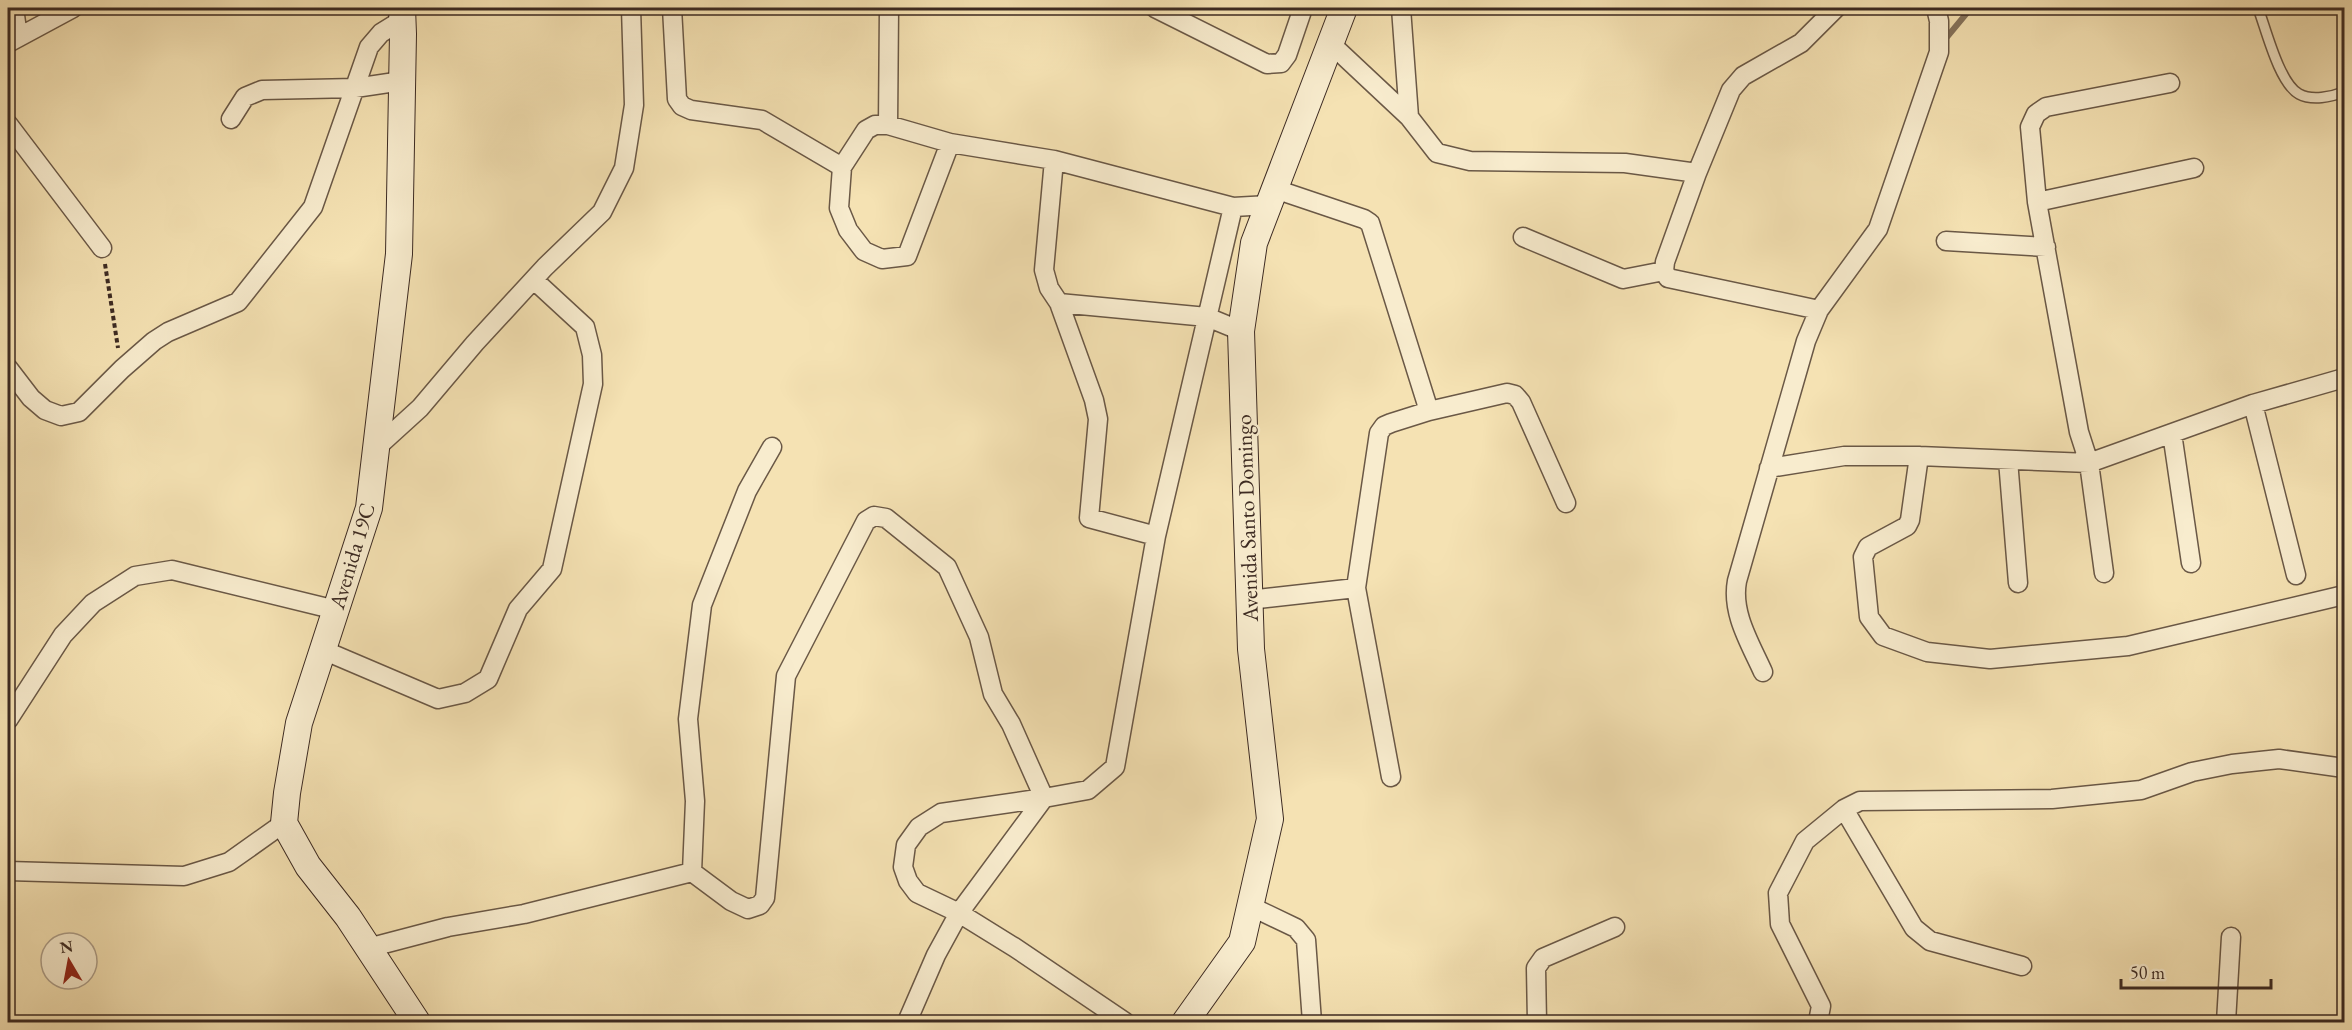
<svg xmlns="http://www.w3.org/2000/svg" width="2352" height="1030" font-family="'EB Garamond',serif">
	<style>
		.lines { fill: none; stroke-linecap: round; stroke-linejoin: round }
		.stream { stroke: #85735c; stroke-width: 6 }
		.lane-casing { stroke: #6a5846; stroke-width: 12 }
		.street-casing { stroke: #6a5846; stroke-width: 21 }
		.secondary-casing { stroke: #3c2a22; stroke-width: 28 }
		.path { stroke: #3c2a22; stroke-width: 4; stroke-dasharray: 4.5 3; stroke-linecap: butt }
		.lane { stroke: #f8ecce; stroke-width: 9 }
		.street { stroke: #f8ecce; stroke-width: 18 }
		.secondary { stroke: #f8ecce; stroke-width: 26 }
		.labels { text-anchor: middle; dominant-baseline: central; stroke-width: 5; stroke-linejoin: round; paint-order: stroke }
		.street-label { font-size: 22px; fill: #3c2a22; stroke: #f8ecce }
	</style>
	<rect width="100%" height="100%" fill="#f5e2b3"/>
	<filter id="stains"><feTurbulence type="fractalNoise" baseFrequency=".00333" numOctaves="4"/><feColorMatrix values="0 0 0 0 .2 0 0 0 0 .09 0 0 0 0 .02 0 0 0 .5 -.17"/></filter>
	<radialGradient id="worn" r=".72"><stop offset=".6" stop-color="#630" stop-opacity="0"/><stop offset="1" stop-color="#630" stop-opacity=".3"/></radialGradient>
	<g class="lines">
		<path class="stream" d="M1947 37 1971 8"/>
		<defs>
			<path id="lane" d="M2258 8C2266 29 2279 83 2299 94 2312 101 2331 97 2344 92"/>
			<path id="street" d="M14 8 18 37
				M672 8 677 99 682 106 691 110 762 120 842 167
				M1155 8 1267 64 1281 63 1287 55 1303 8
				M1401 8 1409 117
				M8 43 73 8
				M1330 43 1409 117 1437 153 1470 161 1625 163 1697 173
				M231 119 245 97 262 90 355 88 402 81
				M8 124 102 248
				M888 125 889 8
				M950 143 907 256 882 259 864 251 848 230 839 208 842 167 866 130 875 125H888L950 143 1054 160 1233 207 1269 205
				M1054 160 1044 270 1049 288 1059 303 1094 400 1098 419 1089 518 1156 536
				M1275 189 1364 219 1370 223 1429 411
				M2037 202 2194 168
				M1523 237 1623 279 1664 271
				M1946 241 2046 247
				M1059 303 1207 317 1241 331
				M1819 310 1668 278 1664 271 1665 262 1697 173 1731 90 1743 76 1801 43 1836 8
				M8 368 31 398 45 410 61 416 79 412 122 369 154 341 168 332 238 302 313 207 369 47 381 33 402 20
				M2253 404 2296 575
				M2172 433 2191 563
				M376 448 420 408 475 343 545 267 602 212 624 168 634 105 631 8
				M1919 456 1910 520 1907 526 1868 547 1863 557 1869 617 1883 636 1927 652 1990 659 2128 646 2344 595
				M2008 460 2018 583
				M1769 468 1844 456H1919L2089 463 2253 404 2344 378
				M2104 573 2089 463 2079 432 2037 202 2030 127 2036 114 2046 107 2170 83
				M1249 600 1356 588
				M323 650 438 699 465 693 488 679 518 609 552 569 593 384 592 355 585 327 534 280
				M1763 672C1750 643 1731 613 1737 581L1806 341 1819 310 1878 229 1939 52V21L1936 8
				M8 720 63 635 93 603 135 576 172 570 336 610
				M1391 777 1356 588 1379 433 1384 426 1391 423 1429 411 1507 393 1515 395 1521 402 1566 503
				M1844 809 1914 928 1930 941 2022 966
				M8 871 184 876 229 862 284 823
				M692 872 731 901 748 909 760 905 765 898 786 676 866 521 874 516 886 518 947 567 979 637 993 694 1011 724 1044 798 941 813 919 827 906 845 903 867 908 881 917 893 959 913 1014 947 1125 1022
				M1250 906 1296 928 1306 940 1312 1022
				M368 948 448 927 524 914 692 872 695 801 688 719 702 605 747 491 772 447
				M907 1022 936 955 959 913 1044 798 1088 790 1115 767 1156 536 1233 207
				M1537 1022 1536 968 1543 958 1615 927
				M1818 1022 1821 1006 1780 924 1778 893 1805 841 1844 809 1860 801 2052 799 2141 790 2192 772 2232 764 2279 759 2344 768
				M2226 1022 2231 937"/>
			<path id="secondary" d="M402 8 403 34 399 254 369 508 299 723 287 793 284 823 308 866 348 917 417 1022
				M1185 1022 1242 942 1270 819 1251 649 1241 331 1254 243 1344 8"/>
		</defs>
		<use href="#lane" class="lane-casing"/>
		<use href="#street" class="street-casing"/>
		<use href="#secondary" class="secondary-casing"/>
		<path class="path" d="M105 264 118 348"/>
		<use href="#lane" class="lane"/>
		<use href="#street" class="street"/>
		<use href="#secondary" class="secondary"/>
	</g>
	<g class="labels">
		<g class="street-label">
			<text transform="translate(1247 518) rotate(-92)">Avenida Santo Domingo</text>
			<text transform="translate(352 556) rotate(-73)">Avenida 19C</text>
		</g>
	</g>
	<rect width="2352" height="1030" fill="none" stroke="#f5e2b3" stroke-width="30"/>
	<rect x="9" y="9" width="2334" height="1012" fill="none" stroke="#3c2a22" stroke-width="3"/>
	<rect x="15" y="15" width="2322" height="1000" fill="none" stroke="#3c2a22" stroke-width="1.5"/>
	<g transform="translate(69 961) rotate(350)"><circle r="28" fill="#f8ecce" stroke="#ad9e89" stroke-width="1.5"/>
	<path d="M0-4.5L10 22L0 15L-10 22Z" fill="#8f2418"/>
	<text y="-9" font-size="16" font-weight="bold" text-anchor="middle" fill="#3c2a22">N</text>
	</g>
	<path d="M2121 979v9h150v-9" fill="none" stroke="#3c2a22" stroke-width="3"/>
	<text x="2130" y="979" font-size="18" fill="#3c2a22" stroke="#f8ecce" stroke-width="4.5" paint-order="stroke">50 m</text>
	<rect width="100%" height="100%" filter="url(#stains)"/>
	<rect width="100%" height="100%" fill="url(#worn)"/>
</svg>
